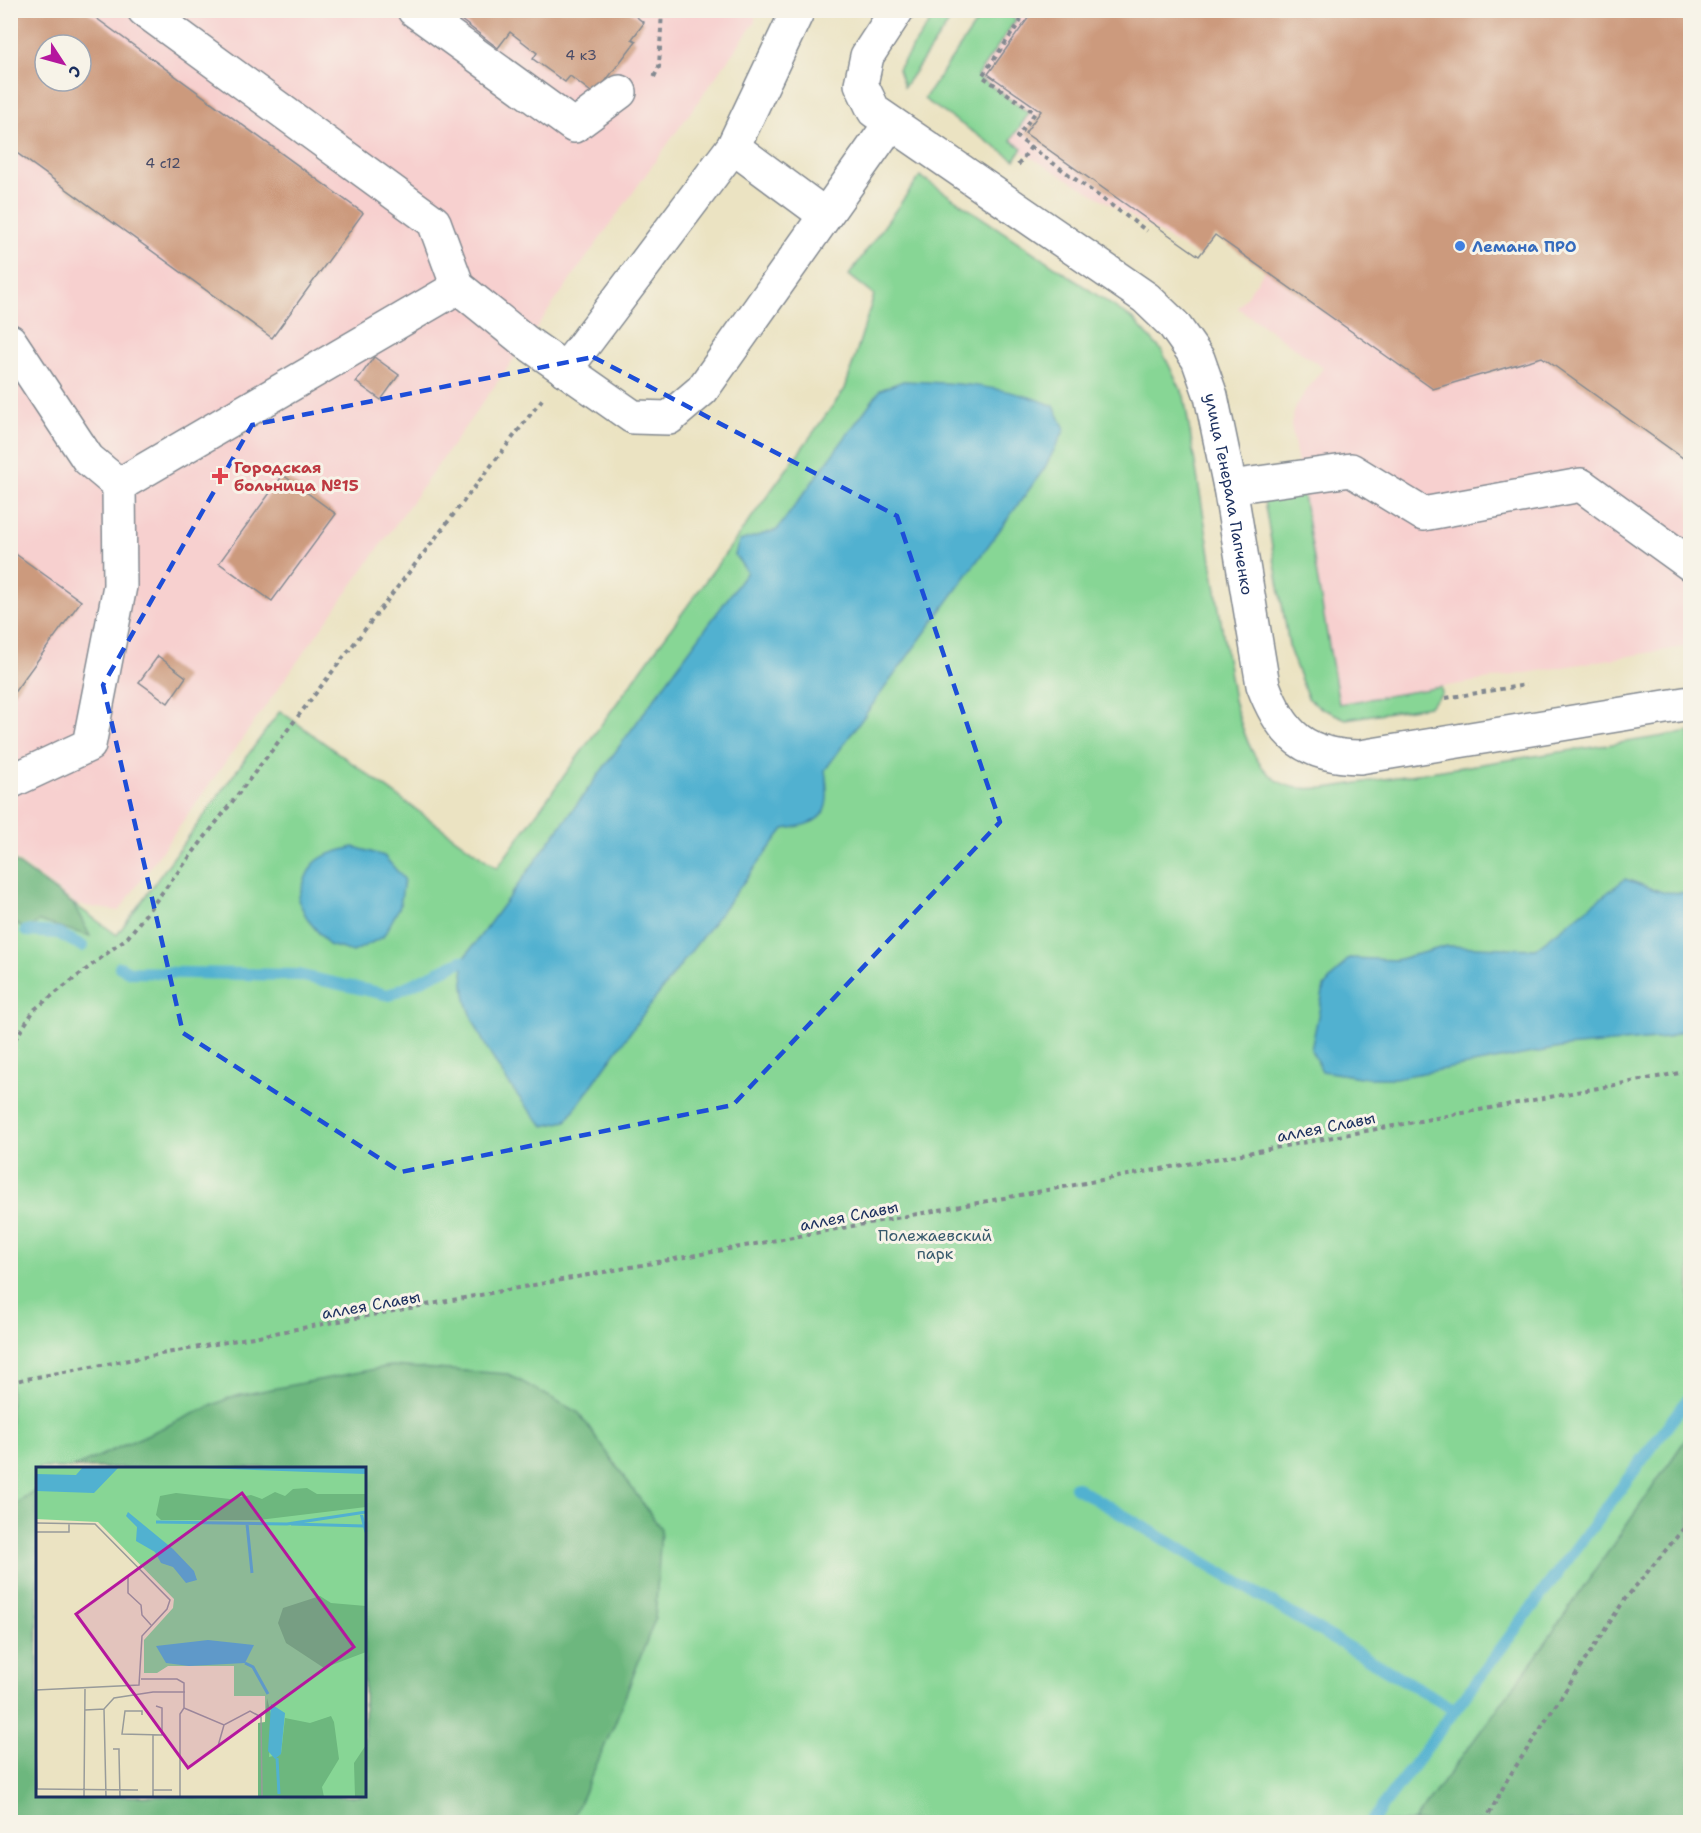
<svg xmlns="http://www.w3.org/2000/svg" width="1701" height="1833" font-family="'Shantell Sans',sans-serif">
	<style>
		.built { fill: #f7d0cf; fill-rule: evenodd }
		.green { fill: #87d695; stroke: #51827a; stroke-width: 1.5; fill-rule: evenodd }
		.forest { fill: #6db77e; stroke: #44736e; stroke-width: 1.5 }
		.water { fill: #51b1d0; stroke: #367097; stroke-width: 1.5 }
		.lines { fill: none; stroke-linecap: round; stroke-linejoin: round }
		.stream { stroke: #51b1d0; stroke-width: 12 }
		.building { fill: #cc9a7d; fill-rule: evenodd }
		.minor-casing { stroke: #838990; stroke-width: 36 }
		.path { stroke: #838990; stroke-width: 4; stroke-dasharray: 4.5 4.5; stroke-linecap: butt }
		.minor { stroke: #fff; stroke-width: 33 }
		.marked { fill: none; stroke: #1d4ed8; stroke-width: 4.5; stroke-dasharray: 12 8; stroke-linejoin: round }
		.shop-dot { fill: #3f7fe0; stroke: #f7f3e8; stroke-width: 2 }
		.health-dot { fill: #e0444e; stroke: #f7f3e8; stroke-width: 2 }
		.labels { text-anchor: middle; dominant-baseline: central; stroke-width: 6; stroke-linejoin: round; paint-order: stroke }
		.number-label { font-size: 14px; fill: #474a66 }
		.shop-label { font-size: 16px; font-weight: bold; fill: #366cbe; stroke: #f7f3e8; text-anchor: start }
		.health-label { font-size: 16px; font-weight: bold; fill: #be3a42; stroke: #f7f3e8; text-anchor: start }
		.street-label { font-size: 16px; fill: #1b2f5e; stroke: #f7f3e8 }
		.park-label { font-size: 16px; fill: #36596c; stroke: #f7f3e8 }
		.inset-river { fill: none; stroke: #51b1d0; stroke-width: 3 }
		.inset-road { fill: none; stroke: #989b9a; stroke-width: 1.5 }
		.view { fill: #b5179e; fill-opacity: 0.15; stroke: #b5179e; stroke-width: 3 }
		.inset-edge { fill: none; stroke: #1b2f5e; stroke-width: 3 }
	</style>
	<rect width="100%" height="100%" fill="#f7f3e8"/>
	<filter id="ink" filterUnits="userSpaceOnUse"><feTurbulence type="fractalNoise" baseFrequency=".0167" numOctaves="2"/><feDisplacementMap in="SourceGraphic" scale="12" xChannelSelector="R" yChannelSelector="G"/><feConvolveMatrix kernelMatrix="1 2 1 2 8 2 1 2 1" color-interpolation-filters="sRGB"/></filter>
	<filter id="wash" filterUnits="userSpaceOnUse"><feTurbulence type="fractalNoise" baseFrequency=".008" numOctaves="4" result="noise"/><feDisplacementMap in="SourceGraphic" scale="24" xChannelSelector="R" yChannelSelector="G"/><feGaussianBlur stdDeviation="1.35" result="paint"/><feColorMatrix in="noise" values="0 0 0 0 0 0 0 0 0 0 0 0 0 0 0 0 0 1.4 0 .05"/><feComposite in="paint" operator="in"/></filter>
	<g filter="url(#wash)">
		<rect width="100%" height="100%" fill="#ebe3c2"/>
		<path class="built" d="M11 11H755V22L119 911 78 905 11 856ZM45 45H81V81H45Z
			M990 11H1690V646L1339 704 1291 424 1296 405 1323 368 1238 308 1265 270 1215 235 1199 256 928 97Z"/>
		<path class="green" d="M938 10 957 11 904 87 898 69Z
			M985 10 1012 11 1009 14 1016 20 977 76 1029 113 1011 140 1022 148 1015 160 924 99Z
			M920 176 1134 320 1162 351 1184 396 1234 700C1243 733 1257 783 1298 788 1307 789 1317 788 1326 788L1690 732V1822H11L10 858 117 935 280 711 497 868 845 389 874 295 849 275ZM38 1468H364V1796H38Z
			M1302 489 1339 704 1441 687 1442 694 1429 706 1346 719 1321 708 1308 698 1290 651 1264 500Z"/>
		<path class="forest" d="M10 858 74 905 90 936 39 921 26 931 11 919Z
			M391 1366 508 1374 579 1413 661 1529 655 1619 615 1723 571 1822H11V1507L37 1490 38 1796H364V1468H73L231 1397Z
			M1690 1433V1822H1413L1535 1658Z"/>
		<path class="water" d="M903 381C956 383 1004 385 1054 406L1065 429 1044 469 825 770C831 812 827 823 784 829L642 1016 566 1121 544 1126C514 1096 482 1047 468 1006 463 993 464 975 462 961L747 572 735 555 739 541 777 530 880 390Z
			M354 847 384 856 404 879 400 906 383 937 353 952 329 945 308 920 298 900C311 860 313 857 354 847Z
			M1625 879 1662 892 1690 893V1027L1667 1038 1566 1047 1395 1078H1367L1322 1071 1311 1050 1324 987 1349 958 1396 960 1447 946 1535 949Z"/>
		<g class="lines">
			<path class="stream" d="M26 931 58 933 82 946
				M120 967 130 972 298 975 389 995 462 961
				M1075 1487 1455 1710
				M1371 1822 1690 1396"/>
		</g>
		<g id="blocks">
			<path class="building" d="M10 10H85L363 213 272 338 10 148ZM45 45H81V81H45Z
				M448 10H628L644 23 632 39 636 41 595 95 570 76 565 82 533 59 537 53 510 32 498 48Z
				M1034 10H1690V463L1542 357 1433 389 1215 235 1199 256 1025 133 1041 111 988 74Z
				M374 357 399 375 381 400 356 382Z
				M283 475 336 514 272 601 219 563Z
				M10 550 81 601 10 698Z
				M158 656 186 677 168 703 139 682Z"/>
		</g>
	</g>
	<g filter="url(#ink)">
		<use href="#blocks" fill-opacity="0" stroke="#838990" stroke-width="1.5"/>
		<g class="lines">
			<defs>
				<g id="minor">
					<path d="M144 10 434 222 458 287 526 342 633 417 669 418 702 390 890 124"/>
					<path d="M414 10 574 126 620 92"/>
					<path id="s1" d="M897 10 867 56 861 84 874 111 1146 298 1174 325 1198 359 1211 396 1230 487 1263 685C1282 736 1305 756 1360 757L1690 703"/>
					<path d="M733 147 825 215"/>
					<path d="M10 341 88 459 119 485"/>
					<path d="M565 370 733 147 798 10"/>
					<path d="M1230 487 1351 470 1423 514 1581 485 1690 564"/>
					<path d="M10 782 89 745 120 586 119 485 458 287"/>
				</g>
			</defs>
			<use href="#minor" class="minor-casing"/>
			<path class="path" d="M1023 10 1020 22 982 76 1035 113 1017 137 1147 231
				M654 77 659 67 662 10
				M1018 165 1031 147
				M1446 698 1526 685
				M10 1047 35 1009 128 937 544 397
				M10 1382 1690 1071
				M1485 1822 1507 1780 1625 1599 1690 1521"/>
			<use href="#minor" class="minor"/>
		</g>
	</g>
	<path class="marked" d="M593 357 897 516 1000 822 733 1105 401 1172 183 1033 103 685 252 425Z"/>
	<circle class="shop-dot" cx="1460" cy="246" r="6"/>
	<path class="health-dot" d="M217 467h6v6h6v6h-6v6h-6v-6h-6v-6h6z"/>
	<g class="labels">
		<g class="number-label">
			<text x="581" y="55">4 к3</text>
			<text x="163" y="163">4 с12</text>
		</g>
		<g class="shop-label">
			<text x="1472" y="246">Лемана ПРО</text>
		</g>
		<g class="health-label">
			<text x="234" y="467">Городская<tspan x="234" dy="18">больница №15</tspan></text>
		</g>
		<g class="street-label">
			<text stroke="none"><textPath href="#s1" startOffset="663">улица Генерала Папченко</textPath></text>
			<text transform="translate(1326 1127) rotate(-11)">аллея Славы</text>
			<text transform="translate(849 1216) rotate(-11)">аллея Славы</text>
			<text transform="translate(371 1305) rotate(-10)">аллея Славы</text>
		</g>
		<g class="park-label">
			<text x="935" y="1235">Полежаевский<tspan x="935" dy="18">парк</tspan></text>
		</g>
	</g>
	<g transform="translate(36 1467)">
		<rect width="330" height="330" fill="#ebe3c2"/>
		<path d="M0 0H330V330H230L229 229H198V199H132L121 206H108V173L137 141 138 132 62 55 0 52Z" fill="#87d695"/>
		<path d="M271 21 281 27H330V40L223 53H125L120 48 124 29 140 26 194 32 215 28 226 32 239 25 249 29 257 22ZM284 129 295 136 330 139V185L288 201 250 176 242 156 247 141ZM231 231 236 251 233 290 245 287 249 251 274 256 295 249 298 255 303 292 286 320 288 330H222V256L229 255ZM330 278V330H319L318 296Z" fill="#6db77e"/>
		<path d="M47 0H83L58 26 0 24V7L40 8ZM143 0H330V7L167 1ZM92 45 137 82 158 104 161 113 150 116 137 100 125 96 119 85 100 74 101 60 90 49ZM172 173 218 178 209 196 153 199 130 196 120 179ZM235 237 249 246 245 287 239 292 232 284Z" fill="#51b1d0"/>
		<path class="inset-river" d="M325 46 330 65M120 55 251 57 330 45M211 57 216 106M255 57 328 59M209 196 217 200 232 227M241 291 243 327"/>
		<path class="inset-road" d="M0 56 59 57 134 133 131 142 106 169 103 218 0 223M0 65H33V56M92 109V126L105 138 106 148 115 158M105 212H141L148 216V241L144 247V330M148 241 188 258 214 244 225 250 226 330M68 242 78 231 117 225H149M49 243 68 242 70 330M106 248V244H89L86 267 126 268V241L120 239M117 268V330M0 278 1 322M182 279 188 258M77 282H83V286L84 330M0 322 102 323M117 323H136M48 330 49 222"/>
		<path class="view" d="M206 26 318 180 152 301 40 147Z"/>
		<rect width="330" height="330" class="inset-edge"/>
	</g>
	<rect width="1701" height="1833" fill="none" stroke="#f7f3e8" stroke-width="36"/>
	<g transform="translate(63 63) rotate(126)"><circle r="28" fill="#f7f3e8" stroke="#9fa5b1" stroke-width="1.5"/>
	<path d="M0-4.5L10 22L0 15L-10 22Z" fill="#b5179e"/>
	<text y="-9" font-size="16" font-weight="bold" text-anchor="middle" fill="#1b2f5e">С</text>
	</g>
</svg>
